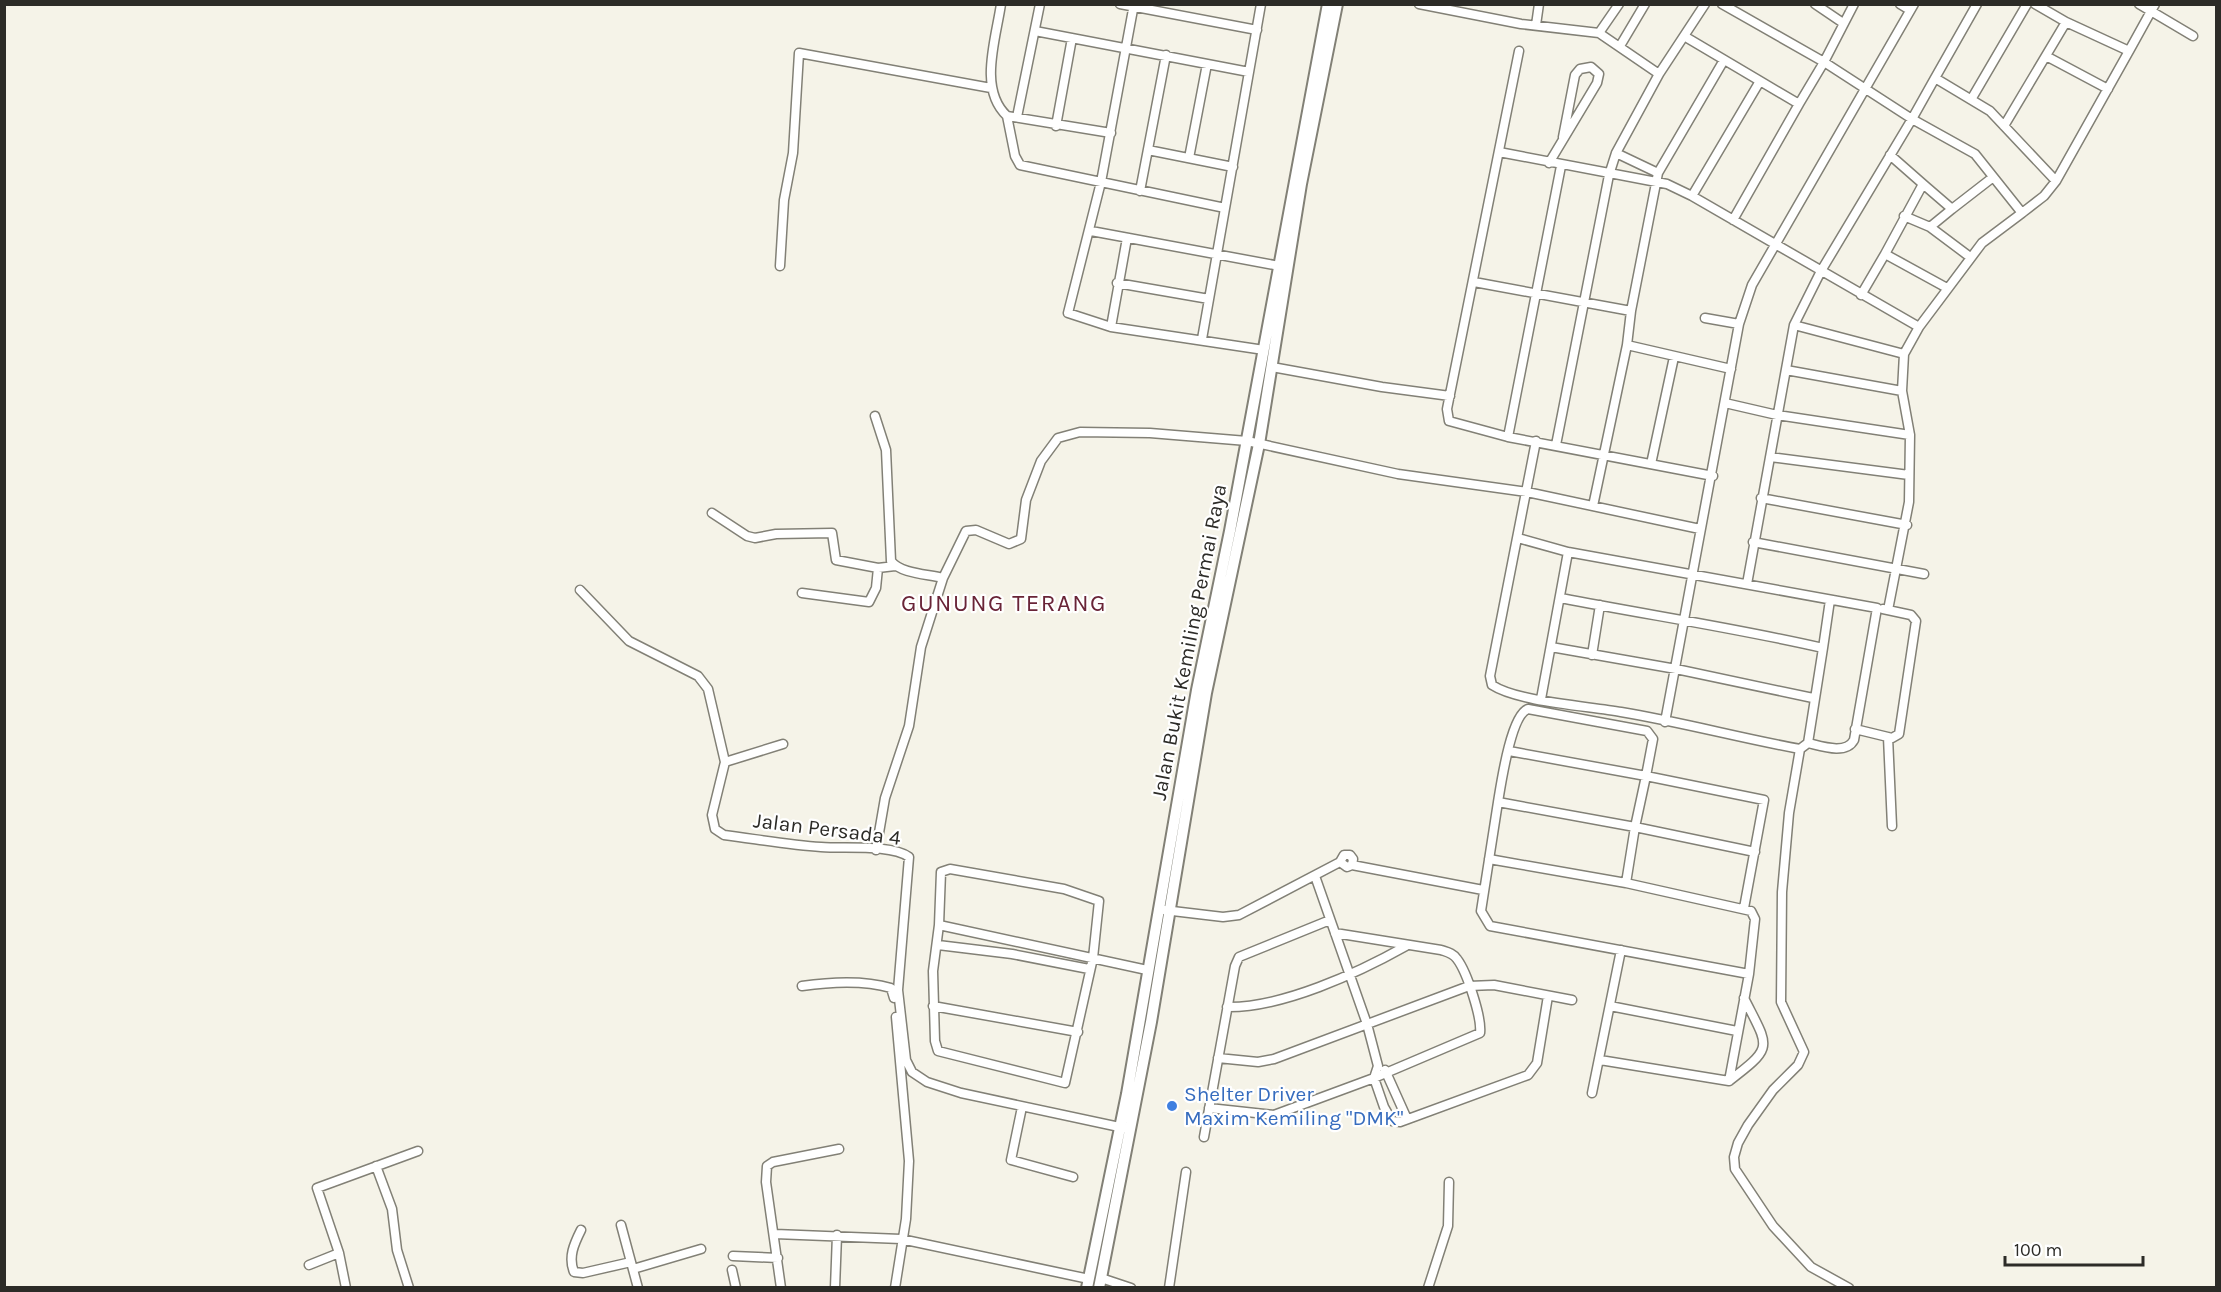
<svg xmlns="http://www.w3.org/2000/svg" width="2221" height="1292" font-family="Karla,sans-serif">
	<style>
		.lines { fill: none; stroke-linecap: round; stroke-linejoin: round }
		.minor-casing { stroke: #828076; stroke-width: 11 }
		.tertiary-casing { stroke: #828076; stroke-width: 14 }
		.minor { stroke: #fff; stroke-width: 8 }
		.tertiary { stroke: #fff; stroke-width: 10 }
		.shop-dot { fill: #3f7fe0; stroke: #fff; stroke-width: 2 }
		.labels { text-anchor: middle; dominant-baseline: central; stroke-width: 4.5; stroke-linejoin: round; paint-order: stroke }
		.street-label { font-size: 21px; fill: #2c2b27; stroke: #fff }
		.shop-label { font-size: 21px; fill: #366cbe; stroke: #fff; text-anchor: start }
		.quarter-label { font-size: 24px; letter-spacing: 1.5px; fill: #692437; stroke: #fff }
	</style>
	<rect width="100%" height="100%" fill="#f5f3e8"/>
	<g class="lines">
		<defs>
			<path id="minor" d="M1001 4C996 39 978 89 1007 116
				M1120 4 1257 30
				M1134 4 1101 182 1068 313 1111 327 1264 350
				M1419 4 1521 24 1599 33 1659 74 1616 153 1609 175 1556 445
				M1722 4 1824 62 1854 4
				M1815 4 1843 23
				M1900 4 1910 10
				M2139 4 2193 36
				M2066 22 2129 51 2155 4
				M1536 25 1539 4
				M1035 31 1249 72
				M1599 33 1619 4
				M1684 36 1760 81
				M1620 46 1645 4
				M1519 51 1447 409 1449 421 1508 437 1713 476
				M2046 56 2108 89
				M1659 74 1705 4
				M1935 78 1977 4
				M1972 98 2027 4
				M1017 117 1040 4
				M1056 126 1072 38
				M2004 126 2066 22 2035 4
				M1111 133 1007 116 1015 156 1020 165 1225 208
				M1148 150 1233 167
				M1499 152 1667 184 1692 196 1919 327 1904 354 1902 391 1910 435 1909 502 1888 610
				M1616 153 1658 173
				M1189 158 1207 64
				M1549 163 1597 83 1599 74 1591 67 1580 69 1575 75 1563 137
				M1923 184 1952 209 1992 178
				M1140 191 1166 55
				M1692 196 1760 81 1799 104 1824 62 1912 119 1935 78 1990 111 2056 181
				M1952 209 1930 227 1970 257
				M2022 213 2044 196 2056 181 2129 51
				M1904 216 1930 227
				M1733 220 1799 104
				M1091 231 1285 267
				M1885 254 1923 184 1890 155
				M780 266 784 200 793 153 799 53 991 88
				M1474 282 1631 311 1627 345 1593 506
				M1117 283 1209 299
				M1861 295 1885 254 1947 288
				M1631 311 1658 173 1724 60
				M1705 318 1739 324
				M1794 325 1904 354
				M1111 327 1127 238
				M1202 339 1261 4
				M1627 345 1731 369
				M1272 367 1382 387 1450 396
				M1786 370 1902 391
				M1725 403 1777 415 1910 435
				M875 416 886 450 891 561C901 574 928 574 943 578L921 647 909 726 885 798 876 850
				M1508 437 1561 166
				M1536 441 1490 676 1492 685C1518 702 1588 706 1621 712 1681 722 1740 738 1800 749L1808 743 1823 648C1736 628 1648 615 1561 598
				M1770 457 1909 475
				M1651 464 1674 357
				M1761 498 1907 525
				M712 513 747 536 755 538 776 534 832 533 836 560 878 568 895 566
				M1518 538 1568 552 1877 608 1854 740C1846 755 1821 746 1808 743
				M1753 542 1924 574
				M943 578 966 531 976 530 1009 544 1021 539 1026 500 1041 461 1058 438 1080 432 1150 433 1247 441 1398 474 1527 492 1700 529
				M1747 584 1794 325 1821 271 1912 119 1975 154 2022 213 1982 243 1919 327
				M580 590 629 641 698 676 708 689 725 762
				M802 593 869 602 876 588 878 568
				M1551 647 1676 669 1813 698
				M1823 648 1830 600
				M1592 655 1600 605
				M1541 699 1568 552
				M1665 722 1739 324 1752 285 1914 4
				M1855 729 1892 738 1899 734 1916 621 1911 615 1883 609
				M1888 737 1892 826
				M783 744 725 762 712 815 715 829 724 835C756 839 789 845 821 847 844 849 891 844 909 857L898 990 906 1060 912 1072 927 1082 961 1093 1124 1128
				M1800 749 1789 813 1782 892 1781 1002 1804 1052 1798 1065 1773 1090 1748 1125 1738 1143 1734 1157 1735 1169 1773 1226 1811 1267 1849 1288
				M1498 802 1635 827 1626 883
				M1489 859 1626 883 1751 911 1755 919 1749 974 1490 926 1481 911 1498 802C1501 784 1511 715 1528 709L1647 731 1653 739 1646 776 1509 751
				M1352 865 1483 890
				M950 869 1064 889 1099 901 1093 958 1065 1083 938 1051 935 1041 933 971 939 925 941 872Z
				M1315 876 1367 1024 1378 1066 1374 1078 1384 1107 1392 1121 1400 1122 1528 1075 1537 1063 1548 996
				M1744 908 1764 800 1646 776 1635 827 1755 852
				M1164 910 1223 917 1239 915 1340 862 1344 855H1350L1353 859 1352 865 1347 867 1340 862
				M939 925 1147 970
				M938 945 1012 954 1089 969
				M802 986C829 982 864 980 891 988L894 998
				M933 1006 1078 1032
				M1610 1006 1737 1031
				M1227 1007C1282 1008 1358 973 1406 946
				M1218 1058 1258 1062 1274 1059 1469 986 1494 985 1572 1000
				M1600 1060 1729 1081C1775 1046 1769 1048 1744 998
				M1385 1070 1407 1119
				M1729 1081 1749 974
				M1592 1093 1621 950
				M1022 1107 1011 1160 1073 1177
				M1209 1108 1274 1115 1374 1078 1480 1033C1482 1018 1467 972 1457 959 1453 953 1447 952 1441 950L1335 933
				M1204 1137 1235 966 1239 957 1330 920
				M376 1166 392 1209 397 1250 409 1288
				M621 1225 638 1288
				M581 1230C574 1244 568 1257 574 1272L583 1273 631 1262
				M775 1234 901 1239 1089 1279
				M733 1256 778 1258
				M309 1265 339 1253
				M633 1269 701 1249
				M732 1270 736 1288
				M1101 1278 1131 1288
				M346 1288 339 1253 317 1188 418 1151
				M781 1288 766 1182 767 1166 773 1162 839 1149
				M835 1288 837 1235
				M895 1288 906 1219 909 1161 896 1017
				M1169 1288 1186 1172
				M1428 1288 1448 1226 1449 1182"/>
			<path id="tertiary" d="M1087 1288 1127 1094 1197 690 1230 531 1328 4
				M1099 1288 1151 1022 1206 693 1259 444 1301 184 1337 4"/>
		</defs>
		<use href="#minor" class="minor-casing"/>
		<use href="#tertiary" class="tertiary-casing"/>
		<use href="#minor" class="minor"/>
		<use href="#tertiary" class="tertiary"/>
	</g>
	<circle class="shop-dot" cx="1172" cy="1106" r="6"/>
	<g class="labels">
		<g class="street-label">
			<text transform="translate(1189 642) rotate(-79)">Jalan Bukit Kemiling Permai Raya</text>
			<text transform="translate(827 829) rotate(7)">Jalan Persada 4</text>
		</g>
		<g class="shop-label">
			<text x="1184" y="1094">Shelter Driver<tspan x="1184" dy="24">Maxim Kemiling "DMK"</tspan></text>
		</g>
		<g class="quarter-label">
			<text x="1004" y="603">GUNUNG TERANG</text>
		</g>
	</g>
	<rect width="2221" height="1292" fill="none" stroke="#2c2b27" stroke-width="12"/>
	<path d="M2005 1256v9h138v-9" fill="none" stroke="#2c2b27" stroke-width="3"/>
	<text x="2014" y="1256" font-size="18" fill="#2c2b27" stroke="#ffffff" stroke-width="4.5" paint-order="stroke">100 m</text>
</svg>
